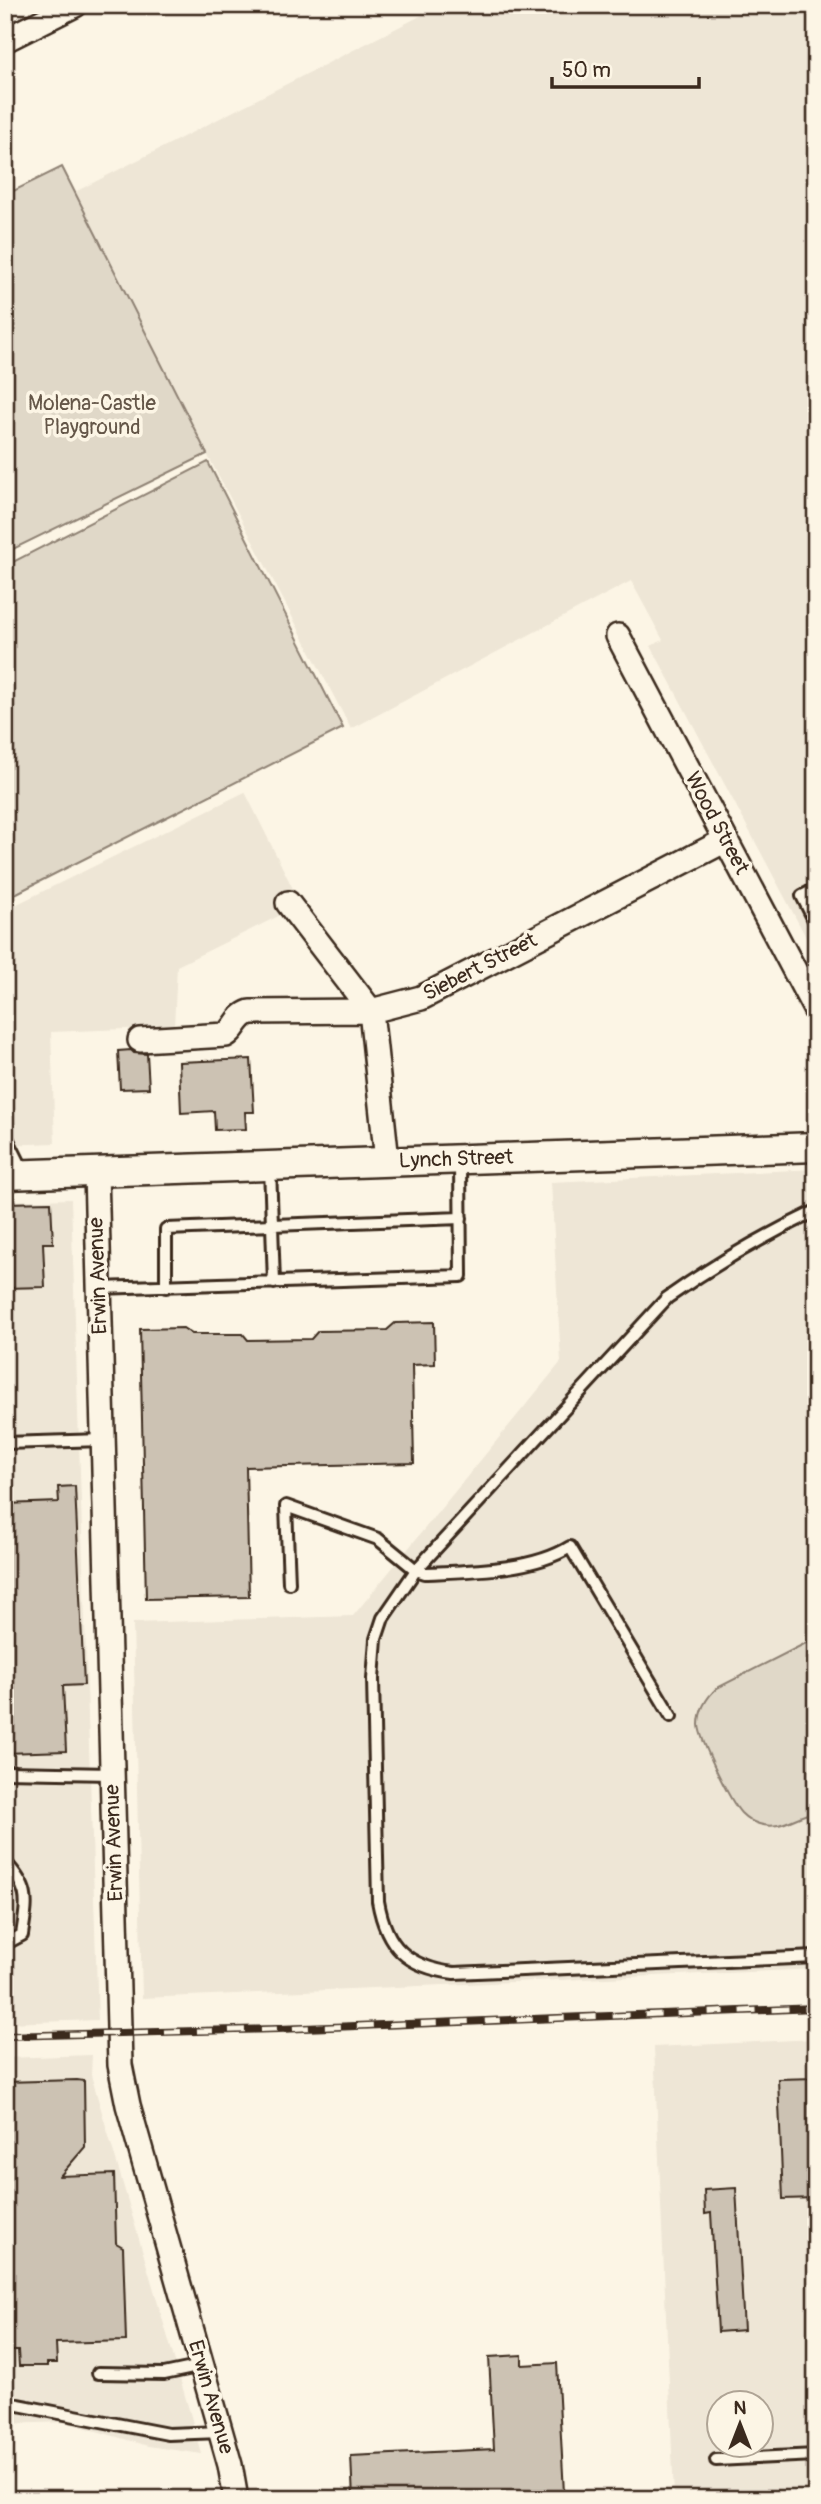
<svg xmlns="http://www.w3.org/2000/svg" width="821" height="2504" font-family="Pangolin,sans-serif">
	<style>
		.built { fill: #eee6d6; fill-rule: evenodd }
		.green { fill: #e0d8c8; stroke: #8e8173; stroke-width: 2 }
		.building { fill: #ccc2b3; stroke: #3b2a1e; stroke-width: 2 }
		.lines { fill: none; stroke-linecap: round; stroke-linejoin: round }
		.service-casing { stroke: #3b2a1e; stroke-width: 16 }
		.minor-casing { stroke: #3b2a1e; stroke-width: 28 }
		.tertiary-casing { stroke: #3b2a1e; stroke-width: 33 }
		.service { stroke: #fcf5e5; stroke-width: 10 }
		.minor { stroke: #fcf5e5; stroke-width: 23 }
		.tertiary { stroke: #fcf5e5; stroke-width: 28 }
		.rail-casing { stroke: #3b2a1e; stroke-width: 8 }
		.rail { stroke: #fcf5e5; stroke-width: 5; stroke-dasharray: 16; stroke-linecap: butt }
		.labels { text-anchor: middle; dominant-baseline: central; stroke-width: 7; stroke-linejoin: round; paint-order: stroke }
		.park-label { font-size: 21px; fill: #645648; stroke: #fcf5e5 }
		.street-label { font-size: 21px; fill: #3b2a1e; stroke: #fcf5e5 }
	</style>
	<rect width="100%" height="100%" fill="#fcf5e5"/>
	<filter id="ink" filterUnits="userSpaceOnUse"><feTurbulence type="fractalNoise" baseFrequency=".0143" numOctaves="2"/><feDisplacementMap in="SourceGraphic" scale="14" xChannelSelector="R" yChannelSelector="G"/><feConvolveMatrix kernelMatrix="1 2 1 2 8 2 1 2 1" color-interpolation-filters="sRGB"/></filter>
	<g filter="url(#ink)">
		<path class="built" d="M442 5H816V956L651 646 663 640 631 581 351 729 207 454 75 192Z
			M245 792 301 905 177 966 174 1027 51 1032 55 1143 5 1145V910Z
			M816 1169V1969L142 1998 133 1623 353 1616 561 1362 551 1182Z
			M71 1199 98 2020 5 2023V1201Z
			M816 2039V2490L674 2496 654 2047ZM720 2402H762V2444H720Z
			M92 2055 91 2075 202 2454 148 2446 66 2422 5 2424V2058Z"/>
		<path class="green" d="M62 167 207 454 5 553V195Z
			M208 462 343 728 5 899V566Z
			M816 1638V1812C795 1815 782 1831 759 1824 752 1822 746 1818 741 1813 730 1801 700 1740 699 1725 699 1710 706 1698 717 1688Z"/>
		<path class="building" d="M131 1050 134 1053 147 1054 149 1088 120 1089 118 1051Z
			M251 1059 254 1112H245L246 1129 215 1130 214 1111 181 1113 179 1062Z
			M51 1202 53 1243H43L45 1287 5 1288V1203Z
			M434 1322 435 1364 412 1365 414 1463 246 1467 249 1597 146 1599 140 1329 183 1328 192 1334H243L248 1340 311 1339 318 1331 387 1330 395 1323Z
			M75 1486 84 1685 63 1686 66 1751 5 1753V1504L59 1502 58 1487Z
			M816 2078V2198L783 2199 778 2079Z
			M77 2080 84 2081 85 2147 60 2176 114 2174 116 2243 123 2247 126 2341 56 2343 57 2363H47V2366H19L18 2351H5V2082Z
			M736 2188 744 2330 718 2332 711 2213 705 2214 704 2190Z
			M522 2355V2365L557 2363 564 2493 449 2499H353L351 2456 494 2449 489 2357Z"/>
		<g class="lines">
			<defs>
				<path id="service" d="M816 889 802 896 816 924
					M5 1134 24 1172
					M270 1167 274 1283
					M166 1287V1229L461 1218
					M99 1288 461 1276 460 1162
					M5 1443 103 1440
					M289 1583 286 1506 378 1539 416 1570 667 1298C715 1264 763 1236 816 1211
					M671 1716 570 1547C532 1571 469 1571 425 1573L416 1570 383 1618 376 1639 373 1679 378 1901C386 1947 407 1967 454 1973L816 1957
					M5 1772 112 1774
					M5 1862C31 1890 27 1900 22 1935L5 1944
					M98 2373 164 2374 202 2366
					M8 2403 168 2434 221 2432
					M716 2460 816 2455"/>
				<path id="minor" d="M5 40 75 5
					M618 636 816 1011
					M288 903 371 1011 387 1161
					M140 1040 226 1035C236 1029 237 1016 250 1012L371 1011 421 998 726 840
					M96 1172 120 2065 128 2105 230 2465 236 2499"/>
				<path id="tertiary" d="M5 1175 816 1147"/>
			</defs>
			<use href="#service" class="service-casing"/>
			<use href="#minor" class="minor-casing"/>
			<use href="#tertiary" class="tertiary-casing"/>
			<use href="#service" class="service"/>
			<use href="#minor" class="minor"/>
			<use href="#tertiary" class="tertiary"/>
			<defs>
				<path id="rail" d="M5 2036 278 2029 816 2008"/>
			</defs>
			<use href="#rail" class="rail-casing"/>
			<use href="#rail" class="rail"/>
		</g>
	</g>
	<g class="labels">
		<g class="park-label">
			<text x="92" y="403">Molena-Castle<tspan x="92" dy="24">Playground</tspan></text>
		</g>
		<g class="street-label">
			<text transform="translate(717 823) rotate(62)">Wood Street</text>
			<text transform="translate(480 967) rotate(-27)">Siebert Street</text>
			<text transform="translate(456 1159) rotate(-2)">Lynch Street</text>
			<text transform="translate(98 1276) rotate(-92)">Erwin Avenue</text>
			<text transform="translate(114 1843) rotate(-92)">Erwin Avenue</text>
			<text transform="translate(211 2397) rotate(74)">Erwin Avenue</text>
		</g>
	</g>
	<rect width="821" height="2504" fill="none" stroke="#fcf5e5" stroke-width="28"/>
	<rect x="14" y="14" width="793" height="2476" fill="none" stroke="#3b2a1e" stroke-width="2.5" filter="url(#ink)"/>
	<g transform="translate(740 2424)"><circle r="33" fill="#fcf5e5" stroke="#afa495" stroke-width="2"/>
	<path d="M0-5L12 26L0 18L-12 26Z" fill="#3b2a1e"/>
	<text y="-10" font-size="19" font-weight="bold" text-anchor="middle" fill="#3b2a1e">N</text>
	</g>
	<path d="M552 77v10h147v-10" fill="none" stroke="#3b2a1e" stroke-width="3.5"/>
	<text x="562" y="77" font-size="21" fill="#3b2a1e" stroke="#fcf5e5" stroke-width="5" paint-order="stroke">50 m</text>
</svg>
